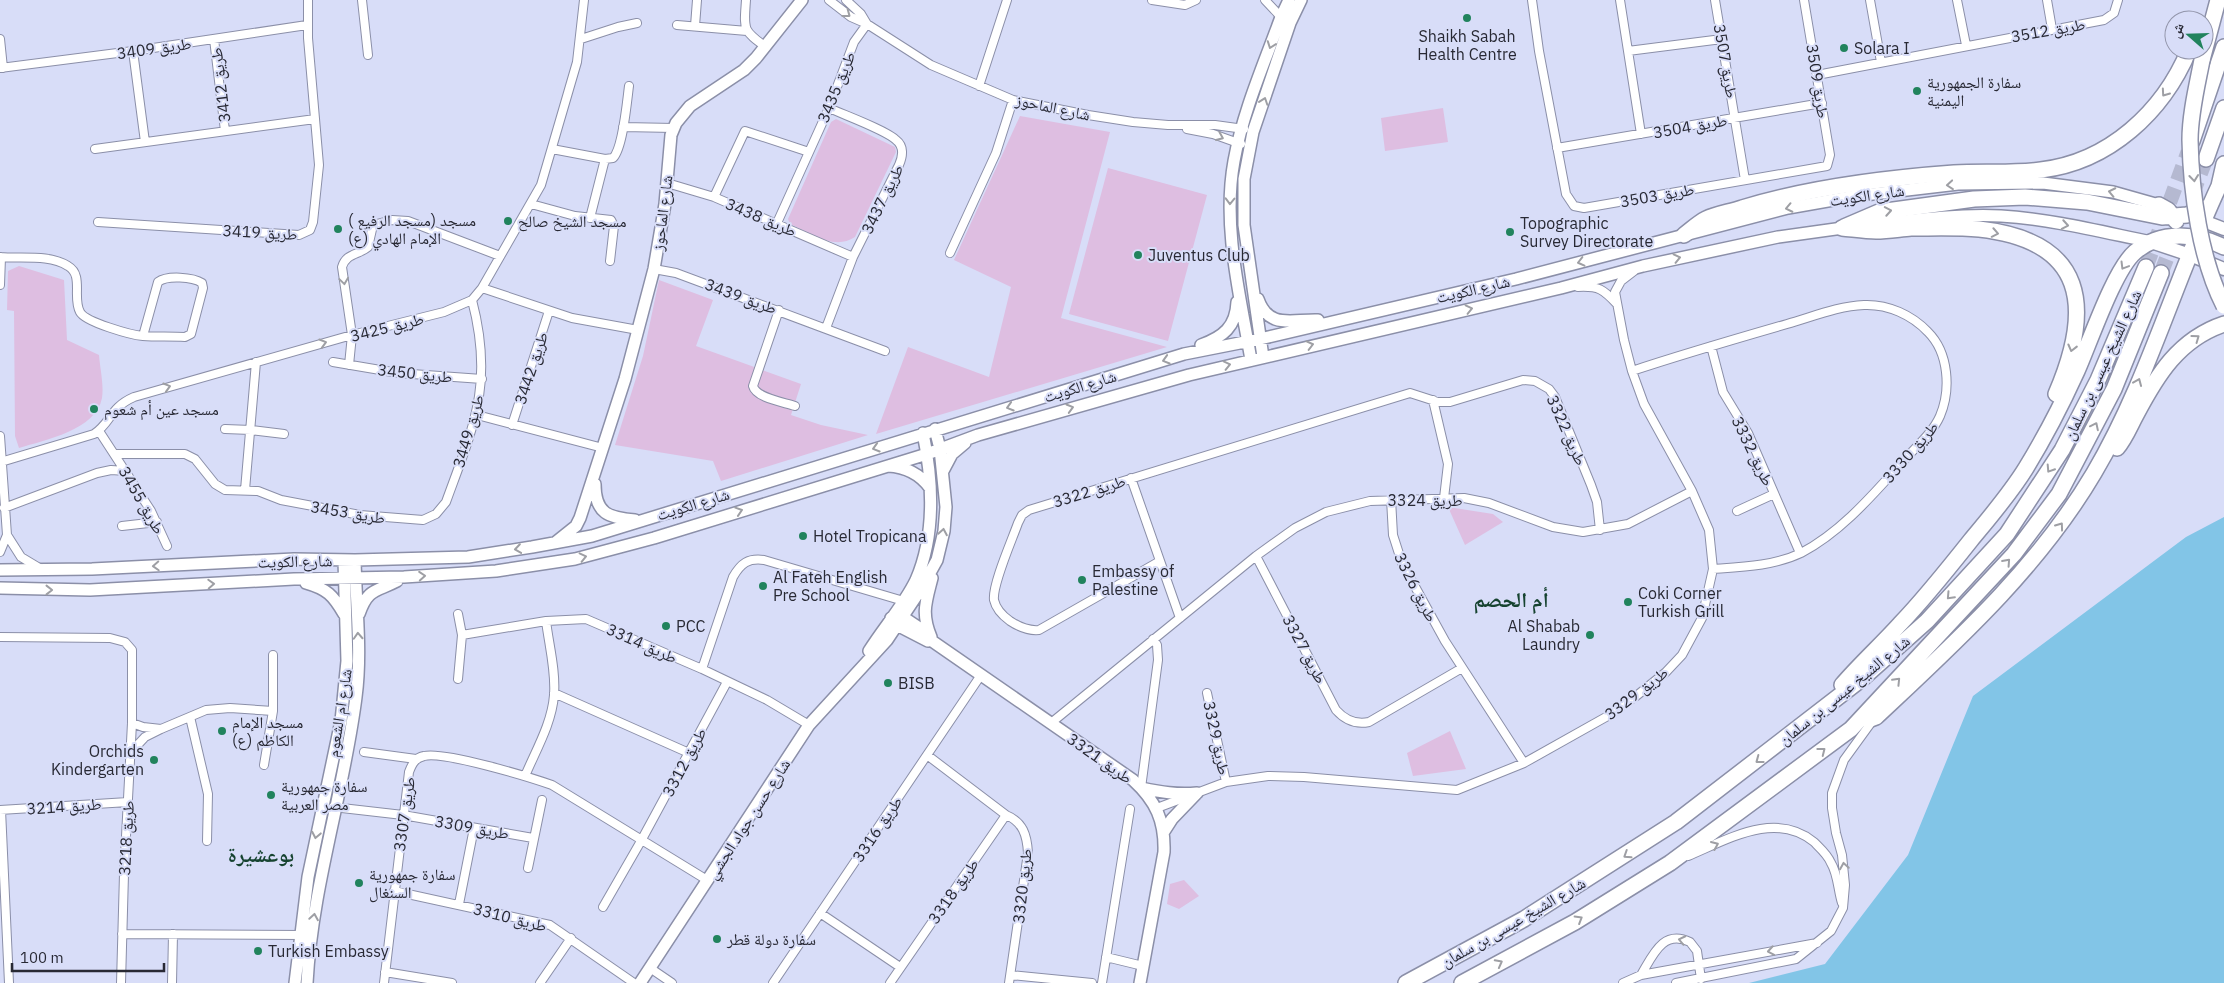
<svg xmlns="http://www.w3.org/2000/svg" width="2224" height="983" font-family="'IBM Plex Sans','Noto Naskh Arabic',sans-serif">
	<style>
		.green { fill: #debee1 }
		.water { fill: #82c5e7 }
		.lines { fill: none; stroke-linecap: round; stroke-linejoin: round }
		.highway-tunnel { stroke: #b5b9d1; stroke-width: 15; stroke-dasharray: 15 8; stroke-linecap: butt }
		.street-casing { stroke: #8b8fa8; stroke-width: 10 }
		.secondary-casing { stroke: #8b8fa8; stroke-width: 14 }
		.primary-casing { stroke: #8b8fa8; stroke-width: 15 }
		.highway-casing { stroke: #8b8fa8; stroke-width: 18 }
		.street { stroke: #fff; stroke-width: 8 }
		.secondary { stroke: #fff; stroke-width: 11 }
		.primary { stroke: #fff; stroke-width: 12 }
		.highway { stroke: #fff; stroke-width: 15 }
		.highway-bridge-casing { stroke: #8b8fa8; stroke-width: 18; stroke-linecap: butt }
		.highway-bridge { stroke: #fff; stroke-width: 15 }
		.oneway { stroke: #9e9fa4 }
		.poi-dot { fill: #21835d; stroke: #d8ddf8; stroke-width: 2 }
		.labels { text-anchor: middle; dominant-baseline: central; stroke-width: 4; stroke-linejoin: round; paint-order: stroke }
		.street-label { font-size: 16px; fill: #282934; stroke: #d8ddf8 }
		.poi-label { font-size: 16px; fill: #282934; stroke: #d8ddf8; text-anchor: start }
		.district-label { font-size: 21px; font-weight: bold; fill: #164330; stroke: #d8ddf8 }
	</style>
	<rect width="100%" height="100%" fill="#d8ddf8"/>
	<path class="green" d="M1443 108 1448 142 1385 151 1381 118Z
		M1020 116 1110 132 1061 318 1167 347 876 434 908 347 989 377 1011 287 954 260Z
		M836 119 895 147 896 152 855 237C834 251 811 233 790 224L788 219 831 122Z
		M1108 168 1207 195 1168 341 1069 314Z
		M19 266 64 280 67 340 99 355C100 368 104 385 102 398 96 430 45 440 19 448L15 436 14 311 7 310 8 271Z
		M659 280 713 300 696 346 801 384 791 415 821 425 868 435 721 481 713 461 615 445 643 356Z
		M1448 507 1493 514 1503 522 1465 545Z
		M1450 731 1466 769 1413 776 1407 753Z
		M1184 880 1199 896 1179 909 1167 904 1170 884Z"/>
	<path class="water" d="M2224 517V983H1749L1825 964 1908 855 1973 696 2186 537Z"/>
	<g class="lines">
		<path class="highway-tunnel" d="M2192 195 2206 159
			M2146 267 2188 152
			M2161 273 2175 237"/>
		<defs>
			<path id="street" d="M362 0 368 55
				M746 0C744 29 742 30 766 47
				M829 0 851 17 867 24 931 65 1013 100 1088 115 1133 122 1168 125H1215L1244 129
				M846 0 861 14 867 24
				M1152 0 1185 5 1196 0
				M1265 0 1281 17
				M1532 0 1539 51 1566 194 1574 206 1584 208 1827 166 1830 155 1804 0
				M1620 0 1641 134
				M1715 0 1745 180
				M1870 0 1881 62
				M1957 0 1966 45
				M2047 0 2052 29
				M677 25 747 31
				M695 26 697 0
				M0 39 3 68
				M214 39 225 131
				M581 39 618 27 637 23
				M133 51 145 142
				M1628 51 1722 39
				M0 68 133 51 307 25
				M1817 75 2104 20 2114 13 2118 0
				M979 86 1007 0
				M623 127 674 128
				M1187 129 1213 134 1241 144
				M1557 148 1822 103
				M95 149 315 119
				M552 149 605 159 613 158C623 148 627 101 629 86
				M667 183 714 197 853 257
				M714 197 745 131 809 152
				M531 204 575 216 611 220 614 226 610 261
				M590 218 605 159
				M98 222 299 235 310 230 313 222 319 165 308 38V0
				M777 223 829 108 854 42 867 24
				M950 253 996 153 1013 100
				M0 257C21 259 49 254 68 266 84 275 72 298 80 312 85 322 131 335 143 336 157 337 171 336 185 337L191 334 203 288 202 283C193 277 167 275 158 282L143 336
				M654 269 676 273 885 351
				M0 285 1 257
				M1578 287C1599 286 1603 289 1617 304
				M482 288 572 318 638 330
				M779 310 753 386C756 398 783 402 795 406
				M826 328 853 257 899 165C903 156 904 146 896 140 886 130 844 115 829 108
				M1711 346 1723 392 1748 433 1800 553
				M333 362 398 373 482 379
				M349 365 352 335 342 267C346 253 359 255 368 247L373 225 392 220 408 221 500 256
				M1632 371C1683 354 1735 339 1787 324 1812 317 1838 306 1864 305 1888 304 1912 315 1928 332 1949 353 1951 390 1940 416 1933 432 1918 445 1907 457 1875 492 1843 531 1801 553 1774 566 1742 567 1713 569
				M1433 400 1448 464 1444 498
				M477 415 603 448
				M512 425 549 311
				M225 429 251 430 284 434
				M99 431 151 511 167 546
				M0 436 7 535 21 557 41 569
				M115 454H185L195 459 215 484 225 490 258 491 281 500 360 515 423 520 436 514 446 502C474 425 494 384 472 300
				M1 462 94 434C112 422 109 408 134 397L352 335 444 312 472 300 482 288 541 185 577 62 584 0
				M1131 478 1180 618
				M245 490 256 362
				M1391 499 1393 535 1402 563 1445 641 1524 763
				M4 508 97 473 111 470 126 471
				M1737 511 1774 494
				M122 526 157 522
				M0 552 7 535
				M1256 556 1336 710C1345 720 1355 725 1369 722L1462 668
				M1160 561 1039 630C1028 631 1019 627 1010 621 1003 616 996 609 994 600 992 585 1012 540 1018 523L1022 515 1029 510 1410 393 1438 402H1450L1523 380 1535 381 1549 389 1555 397 1591 485 1597 502 1600 530
				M458 614 462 635 458 679
				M462 635 546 621 586 619 702 669 767 700 809 725
				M0 637 110 638 125 642 132 650V723L124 874 121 983
				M702 669 733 577C741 563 748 558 764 560L907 602
				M554 693 689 753
				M1207 693 1226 782
				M190 717 208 794 207 841
				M132 723 143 727 161 729
				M1051 723 1256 556 1295 528 1326 512 1370 501 1464 498 1489 503 1553 527 1583 532 1628 524 1692 491
				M364 752 416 759
				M130 753 145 737 161 729 206 710 230 708 273 711
				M927 755 1006 815C1023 822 1027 835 1028 853L1009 983
				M264 765 273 711V655
				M525 776C536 750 552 723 554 695 556 671 549 645 546 621
				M1141 788 1158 660 1157 645 1153 639
				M333 807 403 815 533 838
				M1157 808 1226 782 1268 776 1304 777 1457 790 1524 763 1606 717 1635 697 1666 672 1682 655 1702 618 1713 569 1709 530 1692 491 1644 404 1632 371 1624 340 1615 292 1621 281 1634 271
				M0 810 128 802
				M1 810 9 983
				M1688 856C1727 840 1775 810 1814 842 1820 848 1828 855 1831 863 1838 874 1838 891 1842 903
				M528 868 542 800
				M394 891 550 925 634 983
				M459 904 474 828
				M603 907 641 841 727 682
				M820 913 900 967
				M122 934 304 935
				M1106 957 1143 966
				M650 968 672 983
				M385 972 452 983
				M1011 975 1092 983
				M1641 975C1653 955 1663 929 1690 942L1697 951 1701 979
				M172 983 173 934
				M384 983 409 772C412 764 415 758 424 756 444 751 529 777 552 785L707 880
				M540 983 571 938
				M773 983 981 675
				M890 983 1006 815
				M1102 983 1130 809
				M1623 983 1641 975 1817 943
				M1676 983 1796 959 1831 931 1843 908 1845 885 1842 855 1836 833 1832 808V793L1844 760 1873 720"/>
			<path id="secondary" d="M1869 225C1913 220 1956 214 2001 216 2051 219 2102 232 2151 242
				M1258 299C1269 330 1292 319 1318 320
				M1201 345C1223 337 1236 327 1237 302
				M1263 357 1244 225V179L1253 132 1290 23 1301 0
				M1251 360C1240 295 1222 226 1234 161 1243 111 1264 64 1281 17L1289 0
				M888 466C906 467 920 474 930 488
				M943 471 952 454 965 443
				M595 484C595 514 609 518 635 520
				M556 542 576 526 580 518 625 379 654 269 665 204 671 135 676 123 690 106 744 70 756 58 802 0
				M0 570 92 569 294 559 355 560 468 557 532 547 592 536 1184 354 1260 339 1516 279 1788 208 1856 196 1958 184 2043 183 2113 192 2159 205
				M306 583C327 589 333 595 344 614
				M0 588 90 590 294 579 404 577 496 571 575 559 654 538 927 454 978 435 1189 375 1561 288 1643 266 1778 237 1850 227
				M359 614C368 588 376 592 397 581
				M891 618 903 617 924 631 932 641 1133 780C1156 801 1165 821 1164 852L1140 983
				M894 619 897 625 928 641
				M931 637C921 613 926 602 932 578
				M869 651C884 627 904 605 916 580 936 534 933 482 923 433
				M1141 788C1161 792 1177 795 1197 793
				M1163 833 1172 819 1197 793
				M295 983 308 877 341 721 347 661 344 560
				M307 983C312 886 344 793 356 697 362 652 356 606 355 560
				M640 983 809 725 887 640 921 589 937 560 944 531 946 507 940 449 935 429"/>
			<path id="primary" d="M2196 218 2224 229
				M2151 242 2190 255 2224 269"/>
			<path id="highway" d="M2202 60 2218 0
				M2192 141 2224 47
				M2206 159 2224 108
				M2159 205 2168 210 2176 221
				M1844 227 1879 212 1974 199 2025 197 2087 202 2162 217 2187 215 2208 207
				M1842 228C1853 229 1865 231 1876 231 1888 231 1899 229 1911 228 1933 228 1957 227 1979 229 2087 241 2093 308 2056 394
				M1684 235C1691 230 1698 223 1706 219 1716 214 1730 212 1742 208 1807 188 1886 178 1954 173 1983 171 2012 174 2041 170 2109 162 2163 112 2189 50
				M2117 448C2125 439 2130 426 2136 415 2157 375 2179 339 2224 324
				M1842 685C1860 664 1881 645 1900 624 1925 598 1948 569 1971 540 1990 517 2010 494 2026 468 2045 437 2062 404 2077 371 2090 342 2114 270 2135 252 2161 230 2196 233 2224 247
				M1868 720 1876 717C1956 642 2038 568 2094 473 2147 383 2175 280 2219 186L2224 164
				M1406 983 1524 919 1676 822 1864 677 1927 621 2007 534 2062 450 2098 380 2146 267
				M1462 983 1575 922 1670 863 1851 729 2014 554 2059 494 2114 389 2161 273"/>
		</defs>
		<use href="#street" class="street-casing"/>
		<use href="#secondary" class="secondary-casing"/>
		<use href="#primary" class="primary-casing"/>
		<use href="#highway" class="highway-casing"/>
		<use href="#street" class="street"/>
		<use href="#secondary" class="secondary"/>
		<use href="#primary" class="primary"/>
		<use href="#highway" class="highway"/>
		<defs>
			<path id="highway-bridge" d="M2202 60C2197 86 2190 114 2190 140 2191 192 2200 259 2224 306"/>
		</defs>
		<use href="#highway-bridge" class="highway-bridge-casing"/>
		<use href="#highway-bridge" class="highway-bridge"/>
	</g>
	<defs><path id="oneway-chevron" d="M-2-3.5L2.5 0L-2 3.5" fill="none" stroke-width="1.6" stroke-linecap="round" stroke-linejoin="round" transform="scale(1.25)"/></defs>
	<g class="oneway">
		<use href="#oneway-chevron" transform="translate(847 14) rotate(37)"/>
		<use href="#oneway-chevron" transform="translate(1271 45) rotate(110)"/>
		<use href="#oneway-chevron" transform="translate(2165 93) rotate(125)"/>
		<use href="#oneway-chevron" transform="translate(1264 101) rotate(-71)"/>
		<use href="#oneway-chevron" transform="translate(1220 137) rotate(23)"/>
		<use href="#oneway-chevron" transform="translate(2194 178) rotate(84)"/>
		<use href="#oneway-chevron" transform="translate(1950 185) rotate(175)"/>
		<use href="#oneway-chevron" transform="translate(2112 192) rotate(-168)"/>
		<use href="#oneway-chevron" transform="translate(1230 201) rotate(91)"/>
		<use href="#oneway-chevron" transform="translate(1789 208) rotate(168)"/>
		<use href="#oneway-chevron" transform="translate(1888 211) rotate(-10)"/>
		<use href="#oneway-chevron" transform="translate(2065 225) rotate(10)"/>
		<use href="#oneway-chevron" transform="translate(1995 233) rotate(11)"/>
		<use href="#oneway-chevron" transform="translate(1677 258) rotate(-13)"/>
		<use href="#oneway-chevron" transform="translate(1581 262) rotate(166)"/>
		<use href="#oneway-chevron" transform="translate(2124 266) rotate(121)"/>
		<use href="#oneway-chevron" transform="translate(344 281) rotate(82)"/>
		<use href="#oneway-chevron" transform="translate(1469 309) rotate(-13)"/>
		<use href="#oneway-chevron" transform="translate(2196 338) rotate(-36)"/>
		<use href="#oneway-chevron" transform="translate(323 343) rotate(-16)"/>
		<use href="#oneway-chevron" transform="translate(1310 345) rotate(-14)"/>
		<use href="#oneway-chevron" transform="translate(2072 348) rotate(104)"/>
		<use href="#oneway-chevron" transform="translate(1166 360) rotate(163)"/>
		<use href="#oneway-chevron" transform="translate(1227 365) rotate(-13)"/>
		<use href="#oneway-chevron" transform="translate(2138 382) rotate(-67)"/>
		<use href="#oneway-chevron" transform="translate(167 387) rotate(-17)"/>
		<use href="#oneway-chevron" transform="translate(1010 407) rotate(163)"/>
		<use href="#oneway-chevron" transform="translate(1070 408) rotate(-16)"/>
		<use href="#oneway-chevron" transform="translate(2095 426) rotate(-64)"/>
		<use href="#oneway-chevron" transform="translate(876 448) rotate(163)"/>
		<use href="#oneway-chevron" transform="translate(2050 469) rotate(123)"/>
		<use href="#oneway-chevron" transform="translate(739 511) rotate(-18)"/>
		<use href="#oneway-chevron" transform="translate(2060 526) rotate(-54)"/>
		<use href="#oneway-chevron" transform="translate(943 532) rotate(-80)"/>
		<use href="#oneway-chevron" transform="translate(518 549) rotate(172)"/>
		<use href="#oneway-chevron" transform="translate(583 557) rotate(-13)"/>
		<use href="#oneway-chevron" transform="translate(2007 562) rotate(-48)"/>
		<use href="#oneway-chevron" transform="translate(156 566) rotate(177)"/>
		<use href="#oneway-chevron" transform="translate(422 576) rotate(-4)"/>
		<use href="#oneway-chevron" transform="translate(211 584) rotate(-3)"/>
		<use href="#oneway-chevron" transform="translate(49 590)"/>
		<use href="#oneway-chevron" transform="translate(1950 596) rotate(133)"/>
		<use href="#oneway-chevron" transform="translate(358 636) rotate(-93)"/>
		<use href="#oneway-chevron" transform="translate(1897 681) rotate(-46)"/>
		<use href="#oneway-chevron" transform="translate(1822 751) rotate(-38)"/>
		<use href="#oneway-chevron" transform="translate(1759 760) rotate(143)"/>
		<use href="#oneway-chevron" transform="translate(316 835) rotate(101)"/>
		<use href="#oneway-chevron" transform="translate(1715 845) rotate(-23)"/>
		<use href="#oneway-chevron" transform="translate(1627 855) rotate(147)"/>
		<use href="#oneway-chevron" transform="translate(1844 866) rotate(-99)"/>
		<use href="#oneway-chevron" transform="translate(314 917) rotate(-81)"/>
		<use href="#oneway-chevron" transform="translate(1579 919) rotate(-31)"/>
		<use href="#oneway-chevron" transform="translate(1682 940) rotate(-168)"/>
		<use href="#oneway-chevron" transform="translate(1771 951) rotate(170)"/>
		<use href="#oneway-chevron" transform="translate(1499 963) rotate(-28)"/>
	</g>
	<g class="poi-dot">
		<circle cx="1467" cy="18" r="5"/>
		<circle cx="1844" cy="48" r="5"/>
		<circle cx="1917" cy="91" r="5"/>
		<circle cx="508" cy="221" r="5"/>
		<circle cx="338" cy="229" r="5"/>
		<circle cx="1510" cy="232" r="5"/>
		<circle cx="1138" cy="255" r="5"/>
		<circle cx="94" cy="409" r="5"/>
		<circle cx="803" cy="536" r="5"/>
		<circle cx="1082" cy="580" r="5"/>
		<circle cx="763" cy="586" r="5"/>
		<circle cx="1628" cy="602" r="5"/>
		<circle cx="666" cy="626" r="5"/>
		<circle cx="1590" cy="635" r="5"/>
		<circle cx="888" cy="683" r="5"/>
		<circle cx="222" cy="731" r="5"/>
		<circle cx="154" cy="760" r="5"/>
		<circle cx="271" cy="795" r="5"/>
		<circle cx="359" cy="883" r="5"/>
		<circle cx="717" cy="939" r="5"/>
		<circle cx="258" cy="951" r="5"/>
	</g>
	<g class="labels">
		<g class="street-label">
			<text transform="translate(2048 30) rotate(-10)">طريق 3512</text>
			<text transform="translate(154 48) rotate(-8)">طريق 3409</text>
			<text transform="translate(1726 61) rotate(80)">طريق 3507</text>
			<text transform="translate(1818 81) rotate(81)">طريق 3509</text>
			<text transform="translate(220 85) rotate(-97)">طريق 3412</text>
			<text transform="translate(836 87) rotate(-68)">طريق 3435</text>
			<text transform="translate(1053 107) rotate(12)">شارع الماحوز</text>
			<text transform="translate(1690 126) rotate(-10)">طريق 3504</text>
			<text transform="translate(1657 195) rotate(-10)">طريق 3503</text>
			<text transform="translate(1867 195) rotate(-8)">شارع الكويت</text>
			<text transform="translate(882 199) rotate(-64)">طريق 3437</text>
			<text transform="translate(662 213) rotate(-83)">شارع الماحوز</text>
			<text transform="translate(761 217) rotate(23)">طريق 3438</text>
			<text transform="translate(260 232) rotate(3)">طريق 3419</text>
			<text transform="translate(1473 289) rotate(-13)">شارع الكويت</text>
			<text transform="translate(741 296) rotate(20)">طريق 3439</text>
			<text transform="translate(387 327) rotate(-14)">طريق 3425</text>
			<text transform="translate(2102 365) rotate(-65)">شارع الشيخ عيسى بن سلمان</text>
			<text transform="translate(531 368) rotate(-72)">طريق 3442</text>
			<text transform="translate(415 373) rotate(6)">طريق 3450</text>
			<text transform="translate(1080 386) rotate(-17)">شارع الكويت</text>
			<text transform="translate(1567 430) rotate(66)">طريق 3322</text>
			<text transform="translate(468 431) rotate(-74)">طريق 3449</text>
			<text transform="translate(1753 451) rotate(64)">طريق 3332</text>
			<text transform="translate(1910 452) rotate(-49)">طريق 3330</text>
			<text transform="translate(1089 491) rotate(-17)">طريق 3322</text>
			<text transform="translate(142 500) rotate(60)">طريق 3455</text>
			<text x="1425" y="500">طريق 3324</text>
			<text transform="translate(693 504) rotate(-17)">شارع الكويت</text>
			<text transform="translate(348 512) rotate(9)">طريق 3453</text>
			<text transform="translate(295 561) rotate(-1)">شارع الكويت</text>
			<text transform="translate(1416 587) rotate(63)">طريق 3326</text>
			<text transform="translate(642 643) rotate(24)">طريق 3314</text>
			<text transform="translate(1305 649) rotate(62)">طريق 3327</text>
			<text transform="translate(1844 690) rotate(-39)">شارع الشيخ عيسى بن سلمان</text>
			<text transform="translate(1636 693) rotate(-38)">طريق 3329</text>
			<text transform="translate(339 713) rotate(-81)">شارع ام الشعوم</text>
			<text transform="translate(1217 738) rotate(78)">طريق 3329</text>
			<text transform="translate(1100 758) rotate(35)">طريق 3321</text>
			<text transform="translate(684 762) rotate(-62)">طريق 3312</text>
			<text transform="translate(64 806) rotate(-4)">طريق 3214</text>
			<text transform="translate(404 814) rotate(-82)">طريق 3307</text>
			<text transform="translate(748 819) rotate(-57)">شارع حسن جواد الجشي</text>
			<text transform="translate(472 827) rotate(10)">طريق 3309</text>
			<text transform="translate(877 829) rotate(-56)">طريق 3316</text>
			<text transform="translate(126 838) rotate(-87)">طريق 3218</text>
			<text transform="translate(1022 886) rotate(-84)">طريق 3320</text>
			<text transform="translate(953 891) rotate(-55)">طريق 3318</text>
			<text transform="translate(510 917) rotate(14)">طريق 3310</text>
			<text transform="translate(1513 922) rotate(-30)">شارع الشيخ عيسى بن سلمان</text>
		</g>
		<g class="poi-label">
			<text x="1467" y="36" text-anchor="middle">Shaikh Sabah<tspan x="1467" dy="18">Health Centre</tspan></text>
			<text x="1854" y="48">Solara I</text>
			<text x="1927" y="82">سفارة الجمهورية<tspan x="1927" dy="18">اليمنية</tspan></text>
			<text x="348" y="220">( مسجد الرفيع) مسجد<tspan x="348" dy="18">الإمام الهادي (ع)</tspan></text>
			<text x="518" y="221">مسجد الشيخ صالح</text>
			<text x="1520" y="223">Topographic<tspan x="1520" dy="18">Survey Directorate</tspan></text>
			<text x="1148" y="255">Juventus Club</text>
			<text x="104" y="409">مسجد عين أم شعوم</text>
			<text x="813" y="536">Hotel Tropicana</text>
			<text x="1092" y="571">Embassy of<tspan x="1092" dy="18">Palestine</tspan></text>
			<text x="773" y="577">Al Fateh English<tspan x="773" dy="18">Pre School</tspan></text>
			<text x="1638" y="593">Coki Corner<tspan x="1638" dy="18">Turkish Grill</tspan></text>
			<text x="676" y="626">PCC</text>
			<text x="1580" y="626" text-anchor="end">Al Shabab<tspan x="1580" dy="18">Laundry</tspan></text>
			<text x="898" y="683">BISB</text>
			<text x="232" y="722">مسجد الإمام<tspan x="232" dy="18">الكاظم (ع)</tspan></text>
			<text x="144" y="751" text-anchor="end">Orchids<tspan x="144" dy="18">Kindergarten</tspan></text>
			<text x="281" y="786">سفارة جمهورية<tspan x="281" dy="18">مصر العربية</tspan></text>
			<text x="369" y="874">سفارة جمهورية<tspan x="369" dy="18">السنغال</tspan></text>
			<text x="727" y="939">سفارة دولة قطر</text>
			<text x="268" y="951">Turkish Embassy</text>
		</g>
		<g class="district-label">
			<text x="1511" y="599">أم الحصم</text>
			<text x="261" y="854">بوعشيرة</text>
		</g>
	</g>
	<g transform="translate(2189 35) rotate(290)"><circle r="24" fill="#d8ddf8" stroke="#9295aa"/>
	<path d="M0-4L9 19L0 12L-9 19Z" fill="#21835d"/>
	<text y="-8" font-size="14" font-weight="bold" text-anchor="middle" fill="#282934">ش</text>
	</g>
	<path d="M12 963v8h152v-8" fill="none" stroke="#282934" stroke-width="2.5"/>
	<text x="20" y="963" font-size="15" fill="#282934" stroke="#d8ddf8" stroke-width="4" paint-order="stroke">100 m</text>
</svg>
